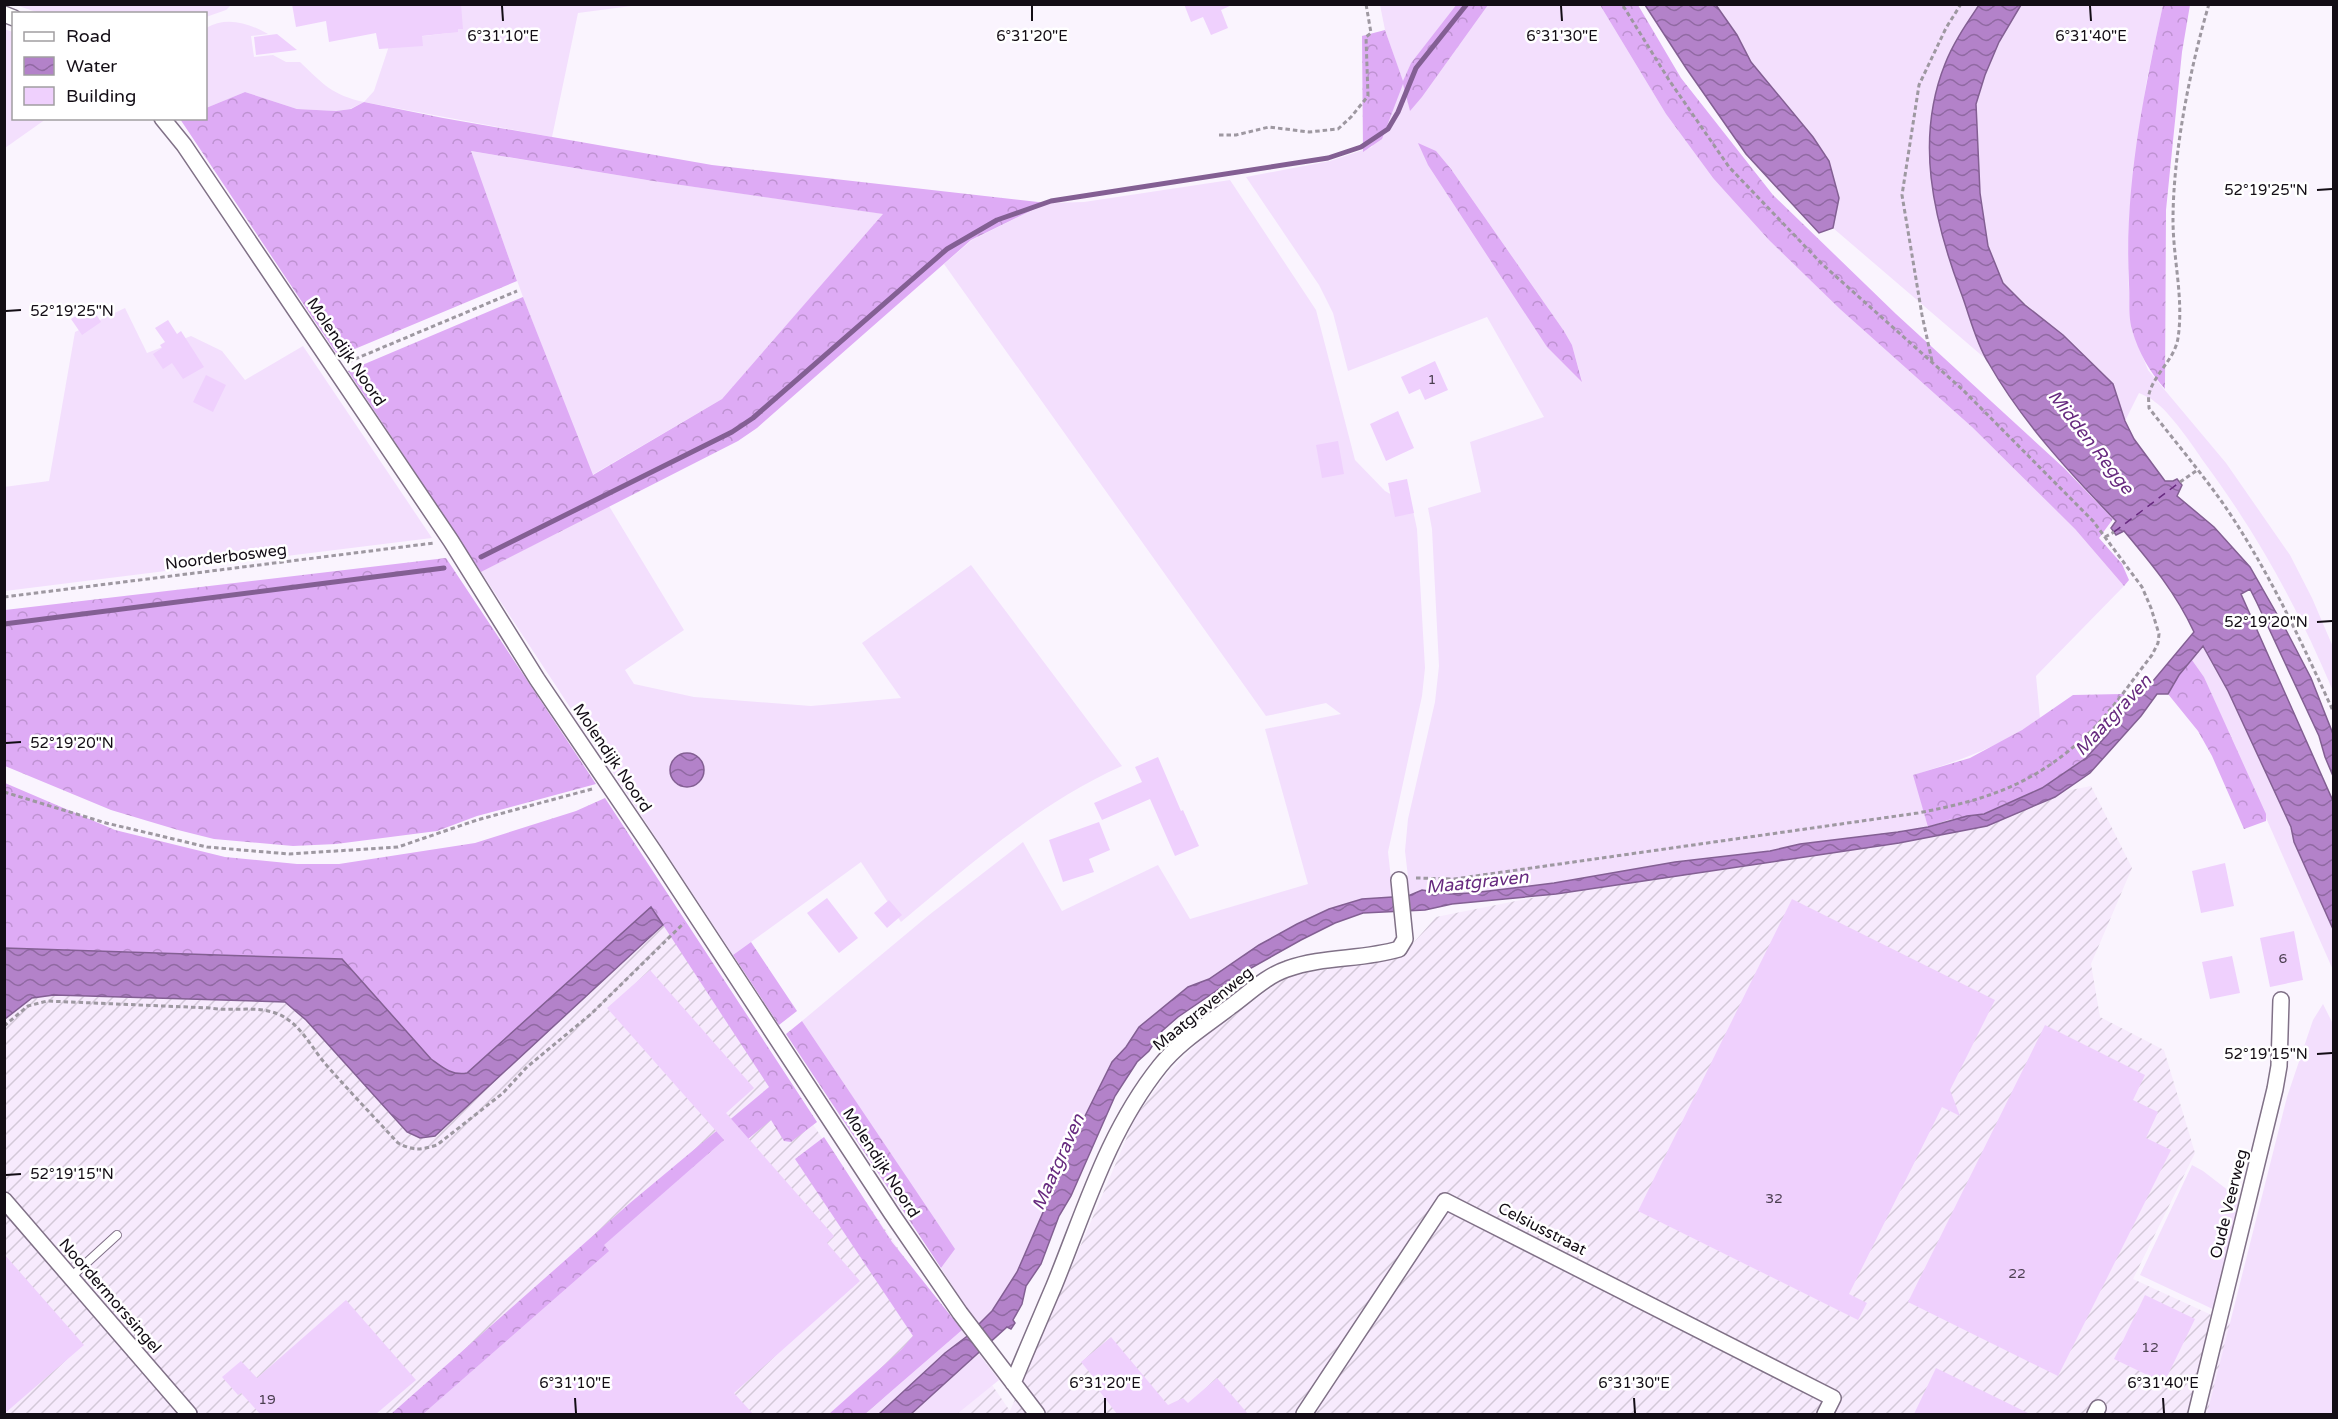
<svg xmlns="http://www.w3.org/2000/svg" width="2338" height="1419" font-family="'Varela Round',sans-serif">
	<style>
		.industrial { fill: url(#industrial-furrows) }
		.grass { fill: #f3dffd; fill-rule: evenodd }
		.forest { fill: url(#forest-crowns) }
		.water { fill: url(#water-waves); stroke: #835f93; stroke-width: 1.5 }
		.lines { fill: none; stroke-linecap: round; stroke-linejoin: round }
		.stream { stroke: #835f93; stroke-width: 5 }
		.ferry { stroke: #672a7f; stroke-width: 1.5; stroke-dasharray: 8 6; stroke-linecap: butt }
		.building { fill: #efd0fd }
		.lane-casing { stroke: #807187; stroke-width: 10 }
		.street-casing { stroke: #807187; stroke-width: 18 }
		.path { stroke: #9e98a1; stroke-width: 3; stroke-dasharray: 4.5 3; stroke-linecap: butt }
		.lane { stroke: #fff; stroke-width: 8 }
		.street { stroke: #fff; stroke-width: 15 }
		.ticks { fill: none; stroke: #130d15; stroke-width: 2 }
		.labels { text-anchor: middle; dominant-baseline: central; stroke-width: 5; stroke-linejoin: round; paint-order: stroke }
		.number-label { font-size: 14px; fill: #4a3e4f }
		.street-label { font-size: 16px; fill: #130d15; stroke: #fff }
		.water-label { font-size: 18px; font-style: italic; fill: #672a7f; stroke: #fff }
		.ticks-label { font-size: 15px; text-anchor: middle; fill: #130d15; stroke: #fff; stroke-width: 5; stroke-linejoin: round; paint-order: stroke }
	</style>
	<defs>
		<pattern id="industrial-furrows" width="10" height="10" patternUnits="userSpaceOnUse" patternTransform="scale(1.5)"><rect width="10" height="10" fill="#f7eafd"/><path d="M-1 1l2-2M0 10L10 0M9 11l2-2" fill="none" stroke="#d3c8d8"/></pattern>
		<pattern id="forest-crowns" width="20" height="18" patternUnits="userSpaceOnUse" patternTransform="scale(1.5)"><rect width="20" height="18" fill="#deabf5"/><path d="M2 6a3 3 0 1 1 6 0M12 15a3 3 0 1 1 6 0" fill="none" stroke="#be92d1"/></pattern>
		<pattern id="water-waves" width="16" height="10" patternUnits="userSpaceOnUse" patternTransform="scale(1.5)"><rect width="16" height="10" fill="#b382c9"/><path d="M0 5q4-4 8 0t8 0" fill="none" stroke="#9069a2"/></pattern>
	</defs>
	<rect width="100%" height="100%" fill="#faf4fe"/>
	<path class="industrial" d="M2091 786 2132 868 2091 964 2100 1017 2164 1050 2195 1153 2133 1279 2240 1328 2216 1414H5V973L666 911 1010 1411 1136 1116 1167 1074 1202 1039 1287 976 1401 957 1436 917Z"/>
	<path class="grass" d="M16 5H231L226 10 206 17V14L39 13Z
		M433 5H639L578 13 552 137 364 102 350 109 336 111 297 109 245 92 206 108V28C226 16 249 23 268 34L251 36 254 57 273 55 286 62H300C323 84 332 95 364 102L374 91 391 40 449 33Z
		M1380 5H1457L1411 63 1403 82 1410 110 1422 97 1488 5H1600L1666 114 1713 178 1972 427 2075 529 2124 586 2036 676 2040 718C1999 747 1961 760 1914 775L1928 827 1800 844 1770 851 1675 862 1554 883 1472 893 1450 894 1423 890 1408 896 1406 886 1408 877 1405 851 1408 819 1435 702 1439 666 1432 529 1428 508 1481 492 1470 442 1544 417 1487 317 1348 371 1333 313 1319 285 1246 177 1330 161 1372 147 1403 82 1385 30ZM1451 169 1564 331 1572 345 1582 381 1547 347Z
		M1716 5H1979C1967 23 1953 43 1945 64 1906 165 1951 266 1987 360L1833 228 1839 198 1813 137 1751 62 1737 35Z
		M2021 5H2163L2146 84 2130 207 2128 271 2131 328 2148 370 2226 463 2290 555 2312 598 2333 647V691C2298 608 2258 535 2204 462 2194 447 2169 411 2155 402 2151 398 2145 396 2139 393L2125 421 2113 384 2003 283 1988 246 1980 193 1976 104 1985 75 1999 42Z
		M4 29 13 32 14 118 46 119 5 148Z
		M470 151 653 181 884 214 722 399 592 475 523 297Z
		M1230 180 1316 310 1355 460 1385 491 1412 506 1417 529 1425 668 1422 696 1388 852 1393 897 1362 899 1329 909 1297 924 1225 967 1209 979 1188 987 1139 1027 1126 1047 1112 1062 1085 1116 1017 1272 992 1311 978 1326 941 1268 954 1249 802 1021 929 915 1023 842 1062 911 1158 865 1190 919 1308 884 1265 729 1341 714 1326 703 1266 716 944 264 972 240 1047 203 1084 202Z
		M125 308 147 353 191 336 222 351 245 380 303 346 432 538 5 591 4 487 49 481 75 332Z
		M609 506 684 630 625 670 634 684 694 697 811 706 901 698 862 643 971 565 1122 766C1042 801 968 866 901 922L861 862 733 955 481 572ZM688 754C701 756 702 764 703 776L695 785 683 786 673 780 680 755Z
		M2203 645 2228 691 2291 827 2294 842 2333 929V970L2204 677 2192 660Z
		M2323 1004 2334 1026 2333 1414H2207L2287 1097 2313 1020Z
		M2192 1165 2203 1171 2242 1201 2217 1311 2140 1275Z
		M962 1330 966 1337 945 1353 879 1414H865Z
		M979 1354 999 1380 957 1414H911Z"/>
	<path class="forest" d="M1457 4 1488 5 1422 97 1410 111 1403 84 1382 139 1363 152 1362 36 1385 30 1403 81 1411 63Z
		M1600 5H1638L1681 78 1773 195 1896 314 2064 468 2113 519 2099 538 2122 564 2129 580 2124 586 2075 529 1972 427 1840 309 1769 240 1713 178 1666 114Z
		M2163 5H2190L2182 52 2166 210 2165 389C2149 371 2139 353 2132 330 2128 316 2130 299 2129 284 2124 190 2143 96 2163 5Z
		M245 92 297 109 336 111 351 109 364 102 443 118 712 165 1047 203 971 240 757 428 738 441 481 572 348 371 523 297 593 475 722 399 883 214 653 181 471 151 517 281 338 356 180 119 206 118V108Z
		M1418 143 1436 151 1451 169 1564 331 1572 345 1582 382 1547 347 1428 165Z
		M446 558 596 784 477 816 437 831 336 844 293 846 214 839 178 830 111 810 5 766V610Z
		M2192 660 2204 677 2266 814V821L2244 829 2212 756 2198 731 2168 694 2179 675Z
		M2122 694 2135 698 2123 710 2098 746 2085 758 2042 788 1983 814 1948 820 1928 827 1913 775 1970 758 2022 730 2073 695Z
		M5 783 115 830 225 857 297 864H339L475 843 576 811 605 798 817 1122 791 1142 784 1141 771 1120 624 1242 430 1414H391L630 1203 769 1087 652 908 467 1073C452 1076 442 1067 431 1059L342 959 5 948Z
		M751 942 797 1011 779 1025 733 955Z
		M802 1021 955 1249 941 1268 786 1034Z
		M824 1137 892 1242 962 1330 865 1414H829L901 1350 913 1336 795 1159Z"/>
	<path class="water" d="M1645 5H1716L1737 35 1751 62 1813 137 1829 161 1839 198 1833 228 1819 233 1746 154 1686 68Z
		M1979 5H2021L1999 42 1985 75 1976 104 1980 193 1988 246 2003 283 2025 305 2063 335 2113 384 2125 421 2134 439 2165 481H2173L2177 479 2182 485 2177 496 2214 527 2250 567 2286 630 2311 678 2333 734V776L2325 757 2319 736 2257 603 2250 589 2241 594 2333 801V929L2294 842 2291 827 2228 691 2203 646 2179 675 2168 694H2157L2141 716 2090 773 2055 797 1987 826 1899 843 1556 894 1452 904 1425 910 1363 913 1335 923 1301 940 1244 972 1178 1017 1162 1031 1149 1051 1137 1062 1115 1096 1071 1196 1059 1216 1041 1264 1026 1286 1022 1304 1013 1320 1015 1323 1011 1329 1007 1327 911 1414H879L945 1353 966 1337 992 1311 1017 1272 1085 1116 1112 1062 1126 1047 1139 1027 1188 987 1209 979 1259 945 1297 924 1329 909 1362 899 1408 896 1422 890 1450 894 1472 893 1554 883 1675 862 1770 851 1800 844 1898 832 1928 827 1967 816 1984 814 2042 788 2086 758 2108 734 2123 710 2148 687 2194 632C2176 593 2151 563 2124 531L2116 535 2111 528 2116 521C2069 472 2022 422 1988 362 1975 341 1969 313 1960 290 1933 217 1915 139 1945 64 1953 43 1967 23 1979 5Z
		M670 770a17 17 0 1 1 34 0a17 17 0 1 1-34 0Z
		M651 907 663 925 435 1136 420 1138 407 1132 306 1020 285 1002 54 995 32 998 5 1019V948L342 959 431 1059C442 1067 452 1076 467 1073Z"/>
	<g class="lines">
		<path class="stream" d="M481 557 732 432 753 418 947 249 997 220 1051 201 1328 158 1361 147 1388 129 1398 112 1416 68 1467 4
			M4 624 444 568"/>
		<path class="ferry" d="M2114 532 2180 482"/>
	</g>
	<path class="building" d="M292 4H461L463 29H458V32L422 36 423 46 379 49 376 33 329 42 326 21 296 27Z
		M1184 4H1234L1221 10 1228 28 1211 35 1203 17 1191 22Z
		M277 34 297 50 256 55 254 37Z
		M91 306 101 322 82 335 71 319Z
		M168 320 177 334 181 331 204 367 183 379 172 363 163 369 153 354 162 348 160 345 165 342 155 328Z
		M1435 361 1448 390 1425 400 1420 389 1409 394 1401 377Z
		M206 375 226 385 213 412 193 402Z
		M1398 411 1414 448 1386 461 1370 424Z
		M1338 441 1344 474 1322 478 1316 445Z
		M1407 479 1414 513 1395 517 1388 483Z
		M1158 757 1181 811 1183 810 1199 846 1175 856 1150 799 1102 820 1094 803 1142 782 1135 767Z
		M1099 822 1110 850 1089 859 1094 872 1063 882 1049 840Z
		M2225 863 2234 906 2201 913 2192 871Z
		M827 898 858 938 839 953 807 913Z
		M1792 899 1995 1000 1950 1090 1960 1116 1942 1107 1849 1294 1867 1303 1858 1320 1638 1211Z
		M889 900 902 915 887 928 874 913Z
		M2294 931 2303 980 2270 987 2260 938Z
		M2232 956 2240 993 2210 999 2202 962Z
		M650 970 754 1088 726 1113 834 1236 827 1243 860 1281 734 1393 753 1414H423L609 1251 604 1245 724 1140 607 1008Z
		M2045 1025 2145 1075 2133 1100 2158 1112 2146 1138 2171 1150 2058 1376 1908 1302Z
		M4 1254 84 1345 4 1414Z
		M2145 1295 2195 1319 2164 1383 2114 1359Z
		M346 1300 416 1380 376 1414H260L241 1393 238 1395 222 1377 241 1361 257 1378Z
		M1111 1337 1168 1405 1183 1398 1188 1403 1217 1378 1248 1414H1117L1091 1380 1094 1378 1081 1362Z
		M1936 1368 2030 1414H1914Z"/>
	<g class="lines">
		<defs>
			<path id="lane" d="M71 1277 117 1235"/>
			<path id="street" d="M4 14 14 18
				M162 118 184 145 451 541 537 679 655 853 892 1214 960 1313 1037 1414
				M4 1200 189 1414
				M1013 1383C1026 1351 1040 1319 1054 1286 1085 1210 1108 1131 1160 1066 1179 1042 1207 1025 1230 1007 1248 994 1266 976 1287 969 1323 956 1363 960 1399 949L1405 939 1399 880
				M1304 1414 1445 1201 1833 1398 1825 1414
				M2095 1414 2098 1408
				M2196 1414 2275 1089 2279 1066 2281 1000"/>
		</defs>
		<use href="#lane" class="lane-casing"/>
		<use href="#street" class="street-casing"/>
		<path class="path" d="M2209 4C2190 68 2173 154 2173 220 2173 259 2184 299 2178 338 2175 359 2154 374 2149 394 2148 398 2149 404 2149 408 2173 439 2199 470 2222 502 2267 567 2301 641 2334 713
			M1219 135H1236L1269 127 1309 132 1338 129 1351 117 1368 96 1366 37 1371 33 1366 4
			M1932 361 1922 315 1902 195 1919 85 1946 28 1961 4
			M348 362 517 291
			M2180 482 2196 471
			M2105 537 2114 532
			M4 597 434 543
			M4 792 106 823 207 847 289 854 398 847 477 820 592 789
			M1416 878 1454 879 1918 813C1990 799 2035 784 2089 733 2111 712 2133 679 2152 655L2158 643 2159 634 2151 608 2142 587 2093 521 1962 389 1822 264 1729 167 1669 80 1622 4
			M4 1026 28 1006 47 1001 210 1008C232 1012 256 1005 278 1014 302 1024 312 1050 329 1068 351 1093 375 1118 398 1143 414 1151 420 1150 437 1145L503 1093 527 1067 591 1014 684 923"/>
		<use href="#lane" class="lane"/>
		<use href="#street" class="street"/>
	</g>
	<path class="ticks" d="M502 6 503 21M1032 6V21M1561 6 1562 21M2090 6 2091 21M2317 190 2332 189M6 311 21 310M2317 622 2332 621M6 743 21 742M2317 1054 2332 1053M6 1175 21 1174M575 1398 576 1413M1105 1398V1413M1634 1398 1635 1413M2163 1398 2164 1413"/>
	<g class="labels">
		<g class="number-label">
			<text x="1432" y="379">1</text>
			<text x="2283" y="958">6</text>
			<text x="1774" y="1198">32</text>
			<text x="2017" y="1273">22</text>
			<text x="2150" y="1347">12</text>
			<text x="267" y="1399">19</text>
		</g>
		<g class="street-label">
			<text transform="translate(346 352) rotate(56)">Molendijk Noord</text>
			<text transform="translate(226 557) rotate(-7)">Noorderbosweg</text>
			<text transform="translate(612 758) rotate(56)">Molendijk Noord</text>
			<text transform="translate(1203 1009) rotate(-39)">Maatgravenweg</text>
			<text transform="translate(881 1163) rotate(57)">Molendijk Noord</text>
			<text transform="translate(2229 1204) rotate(-76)">Oude Veerweg</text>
			<text transform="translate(1542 1229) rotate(27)">Celsiusstraat</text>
			<text transform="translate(110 1296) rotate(49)">Noordermorssingel</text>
		</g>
		<g class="water-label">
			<text transform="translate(2091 442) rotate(52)">Midden Regge</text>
			<text transform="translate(2113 715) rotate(-47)">Maatgraven</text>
			<text transform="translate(1477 882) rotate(-6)">Maatgraven</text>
			<text transform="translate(1058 1162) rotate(-66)">Maatgraven</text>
		</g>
	</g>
	<g class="ticks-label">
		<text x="503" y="41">6°31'10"E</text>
		<text x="1032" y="41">6°31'20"E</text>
		<text x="1562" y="41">6°31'30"E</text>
		<text x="2091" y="41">6°31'40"E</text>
		<text x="2266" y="195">52°19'25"N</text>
		<text x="72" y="316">52°19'25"N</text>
		<text x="2266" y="627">52°19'20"N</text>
		<text x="72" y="748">52°19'20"N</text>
		<text x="2266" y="1059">52°19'15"N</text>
		<text x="72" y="1179">52°19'15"N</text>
		<text x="575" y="1388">6°31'10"E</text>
		<text x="1105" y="1388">6°31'20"E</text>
		<text x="1634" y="1388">6°31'30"E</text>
		<text x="2163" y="1388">6°31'40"E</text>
	</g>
	<rect width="2338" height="1419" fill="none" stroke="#130d15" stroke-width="12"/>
	<rect x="12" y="12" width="195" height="108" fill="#ffffff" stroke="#a19ea1" stroke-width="1.5"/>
	<rect x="24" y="32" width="30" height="9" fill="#ffffff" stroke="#a19ea1" stroke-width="1.5"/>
	<text x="66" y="42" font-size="18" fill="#130d15">Road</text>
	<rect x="24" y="57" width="30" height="18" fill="url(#water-waves)" stroke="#a19ea1" stroke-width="1.5"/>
	<text x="66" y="72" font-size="18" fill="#130d15">Water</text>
	<rect x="24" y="87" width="30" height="18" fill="#efd0fd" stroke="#a19ea1" stroke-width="1.5"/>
	<text x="66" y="102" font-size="18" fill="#130d15">Building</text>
</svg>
